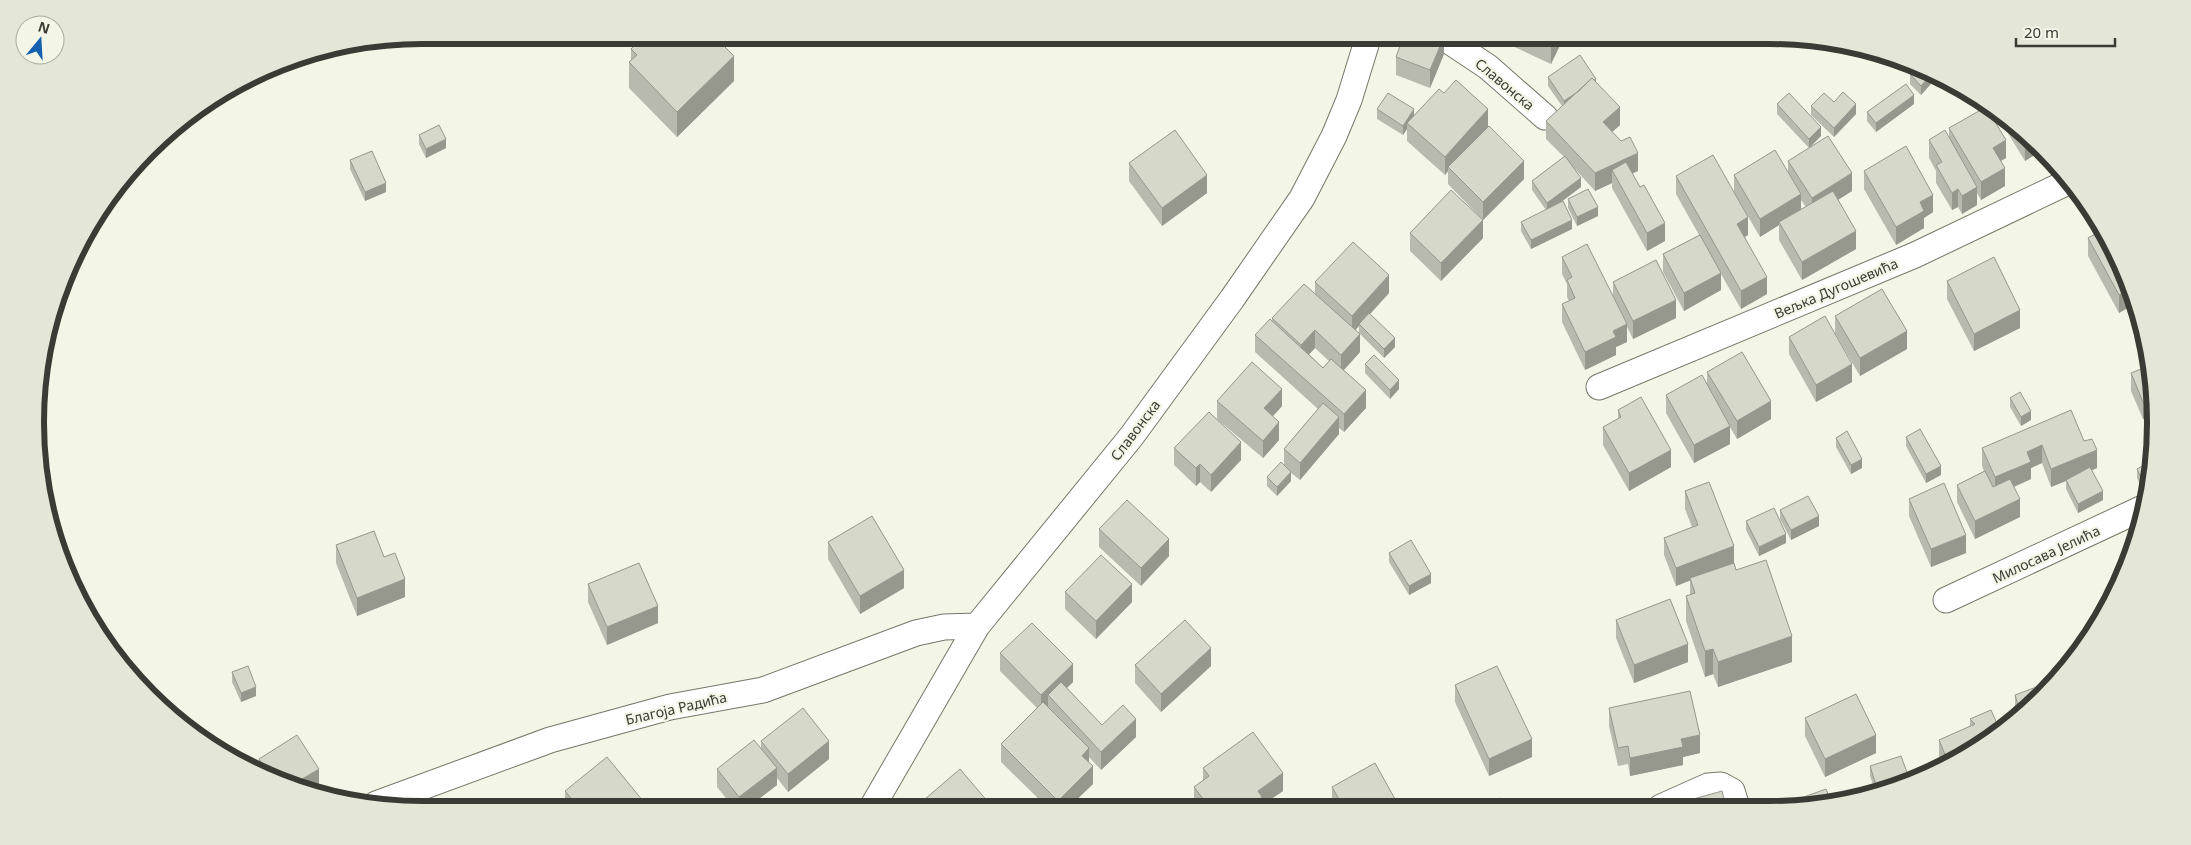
<svg xmlns="http://www.w3.org/2000/svg" width="2191" height="845" font-family="'Noto Sans',sans-serif">
	<style>
		.lines { fill: none; stroke-linecap: round; stroke-linejoin: round }
		.minor-casing { stroke: #757769; stroke-width: 27 }
		.minor { stroke: #fff; stroke-width: 25 }
		.wall { fill: #b8baad; fill-rule: evenodd }
		.shaded-wall { fill: #96978d }
		.building { fill: #d6d8c9; stroke: #96978d }
		.labels { text-anchor: middle; dominant-baseline: central; stroke-width: 4.5; stroke-linejoin: round; paint-order: stroke }
		.street-label { font-size: 14px; fill: #3a3b35; stroke: #f3f6e6 }
		.rim { fill: none; stroke: #3a3b35; stroke-width: 6 }
	</style>
	<rect width="100%" height="100%" fill="#f3f6e6"/>
	<g class="lines">
		<defs>
			<path id="minor" d="M1440 35 1488 67 1545 117
				M1599 387 1915 255 2070 181
				M1946 600 2145 507
				M376 804 550 740 670 707 763 690 916 633 944 627 977 626
				M1661 807 1708 786 1721 785 1732 791 1737 807
				M871 809 977 626 1131 437 1232 299 1302 198 1334 136 1349 100 1369 35"/>
		</defs>
		<use href="#minor" class="minor-casing"/>
		<use href="#minor" class="minor"/>
	</g>
	<path class="wall" d="M1508 35H1565L1551 64 1508 44Z
		M631 49 734 81 677 137 629 88V62L631 61Z
		M1444 54 1430 88 1396 75V57Z
		M1886 55 1913 65 1907 72Z
		M1917 66 1940 75 1951 82 1947 86 1937 77 1921 95 1910 84V74Z
		M1548 77 1596 82 1620 125 1612 132 1638 171 1632 173 1665 241 1647 251 1612 188V183L1595 191 1575 169 1581 187 1560 203 1572 229 1531 249 1521 231V222L1546 210 1532 190V181L1564 157 1546 139V121L1562 106 1548 86Z
		M1834 102 1856 114 1834 137 1811 115V106Z
		M1777 104 1821 136 1809 148 1777 114Z
		M1914 104 1876 132 1867 121V112Z
		M1377 109 1414 116 1488 127 1524 179 1483 220 1448 184V171L1445 175 1407 141V129L1403 135 1377 119Z
		M1996 110 2005 115 2042 150 2025 161 1996 114Z
		M1949 128 2006 158 2001 161 2005 186 1981 200 1977 193V205L1962 214 1958 207 1952 210 1936 183V171L1929 158V140L1949 137Z
		M419 135 446 148 426 158 419 144Z
		M350 160 386 192 365 201 350 169Z
		M1788 161 1852 191 1838 200 1856 249 1802 280 1779 240V225L1760 237 1742 206 1748 235 1745 237 1767 294 1741 309 1721 274V290L1684 311 1663 272V254L1699 235 1676 194V176L1734 192V175L1788 172ZM1801 200 1806 207 1801 209Z
		M1129 163 1207 193 1162 226 1129 181Z
		M1864 171 1933 212 1924 218V228L1896 245 1864 189Z
		M1568 199 1598 216 1577 226 1568 208Z
		M1410 233 1483 238 1441 281 1410 251Z
		M2088 238 2136 298 2119 313 2088 256Z
		M1562 257 1613 296V282L1676 318 1633 339 1627 327V342L1616 347V355L1585 370 1562 322V304L1569 301 1567 297V284L1562 274Z
		M1947 281 2020 328 1974 351 1947 299Z
		M1315 282 1389 293 1370 314 1395 347 1384 358 1359 333V326L1355 330 1360 352 1344 370 1366 408 1344 432 1339 428V434L1300 480 1291 473V481L1277 496 1267 486V477L1284 465V449L1318 409 1255 352V335L1272 321V318L1315 293ZM1315 348 1329 361 1323 368 1309 354Z
		M1835 316 1907 349 1860 376 1835 333Z
		M1789 337 1852 382 1816 402 1789 354Z
		M1365 364 1399 389 1390 399 1365 373Z
		M1707 372 1771 419 1737 439 1730 427V444L1694 463 1666 413V395L1707 385Z
		M2153 372 2154 415 2143 419 2131 391V373Z
		M2010 398 2031 420 2021 426 2010 407Z
		M1217 401 1282 406 1273 416 1279 440 1263 458 1217 419Z
		M1618 410 1671 467 1629 491 1603 445V427L1618 419Z
		M1906 437 1941 475 1926 483 1906 446Z
		M1836 438 1862 468 1851 474 1836 447Z
		M2084 441 2097 468 2092 470 2103 500 2078 513 2066 489V481L2051 487 2042 463 2031 468V479L2014 487 2020 517 1975 539 1957 502V485L1984 471 1982 466V448Z
		M1174 448 1241 460 1211 492 1200 482 1196 486 1174 465Z
		M2153 460 2147 497 2146 498 2137 478V469Z
		M1685 491 1734 563 1736 570 1792 662 1718 687 1713 674 1705 677 1686 621V596L1690 595V580L1676 586 1664 555V538L1692 527 1685 509Z
		M1909 499 1966 553 1931 567 1909 516Z
		M1780 510 1819 526 1791 540 1780 519Z
		M1746 521 1786 543 1759 556 1746 530Z
		M1099 529 1169 556 1141 586 1099 547Z
		M828 542 904 588 860 614 828 559Z
		M336 545 384 557 405 597 357 616 336 563Z
		M1389 553 1431 583 1409 595 1389 562Z
		M588 584 658 623 607 645 588 602Z
		M1065 592 1132 602 1096 639 1065 609Z
		M1616 620 1688 662 1634 683 1616 638Z
		M1000 653 1073 682 1067 688 1102 725 1136 737 1101 770 1089 757V763L1093 784 1068 808H1048L1001 762V744L1037 708 1000 671Z
		M1135 665 1211 666 1161 712 1135 683Z
		M232 672 256 696 241 702 232 682Z
		M1455 685 1532 757 1489 776 1455 702Z
		M2015 695 2024 714 2017 719 2015 713Z
		M1609 708 1700 753 1683 757V765L1630 776 1628 764 1618 766 1609 726Z
		M1805 718 1876 753 1825 777 1805 736Z
		M1970 719 2000 730 1943 768 1939 758V740L1970 726Z
		M761 741 829 759 788 792 777 778V785L746 809H735L717 787V769L761 748Z
		M259 759 319 786 309 792 259 773Z
		M1870 766 1908 780 1875 790 1870 776Z
		M1203 768 1283 791 1262 805V808H1197L1194 805V787L1203 780Z
		M1332 787 1400 808H1334L1332 805Z
		M565 791 643 809 566 810 565 808Z
		M925 799 994 809H925Z"/>
	<path class="shaded-wall" d="M1556 35H1565L1551 64V46Z
		M1444 37V54L1430 88V70Z
		M734 56V81L677 137V112Z
		M1907 63 1913 65 1907 72Z
		M1933 72 1937 74V77L1921 95V86Z
		M1596 79V88L1564 110V101Z
		M1947 79 1951 82 1947 86Z
		M1914 95V104L1876 132V123Z
		M1856 104V114L1834 137V128Z
		M1620 107V125L1603 140V122Z
		M1414 109V118L1407 123V129L1403 135V126Z
		M1488 109V127L1448 167V171L1445 175V157Z
		M1821 127V136L1809 148V139Z
		M446 139V148L426 158V149Z
		M2006 140V158L1993 165V148Z
		M2030 140 2042 150 2025 161V143Z
		M1638 153V171L1618 180 1612 170V183L1595 191V173Z
		M1524 161V179L1483 220V202Z
		M2005 168V186L1981 200V182Z
		M1852 173V191L1812 216V198Z
		M1207 175V193L1162 226V208Z
		M1581 178V187L1547 212V203Z
		M386 183V192L365 201V192Z
		M1977 187V205L1962 214V196Z
		M1958 189V207L1952 210V193Z
		M1801 194V212L1779 222V225L1760 237V219Z
		M1933 195V212L1924 218V228L1896 245V227L1920 202Z
		M1598 207V216L1577 226V217Z
		M1748 217V235L1737 241V224Z
		M1483 220V238L1441 281V263Z
		M1572 220V229L1531 249V240Z
		M1665 223V241L1647 251V233Z
		M1856 231V249L1802 280V262Z
		M1721 273V290L1684 311V293Z
		M1389 275V293L1360 325 1359 324V326L1352 334V316Z
		M1767 277V294L1741 309V291Z
		M2131 289 2136 298 2137 303 2119 313V295Z
		M1676 300V318L1633 339V321Z
		M2020 310V328L1974 351V334Z
		M1627 324V342L1616 347V355L1585 370V352L1613 331Z
		M1315 330V348L1301 363V345Z
		M1907 331V349L1860 376V358Z
		M1360 334V352L1341 373V355Z
		M1395 338V347L1384 358V349Z
		M1852 364V382L1816 402V385Z
		M1399 380V389L1390 399V390Z
		M1282 389V406L1264 426V408Z
		M1366 390V408L1344 432V414Z
		M2154 397V415L2143 419V402Z
		M1771 401V419L1737 439V421Z
		M2031 411V420L2021 426V417Z
		M1339 417V434L1300 480V463Z
		M1279 422V440L1263 458V441Z
		M1730 426V444L1694 463V445Z
		M1241 442V460L1211 492V475Z
		M2042 445V463L2031 468V479L1995 495V477L2027 452Z
		M1671 450V467L1629 491V473Z
		M2097 450V468L2051 487V469Z
		M1862 459V468L1851 474V465Z
		M1200 464V482L1196 486V468Z
		M1941 466V475L1926 483V474Z
		M1291 472V481L1277 496V487Z
		M2149 487 2147 497 2146 498V488Z
		M2103 491V500L2078 513V504Z
		M2020 499V517L1975 539V521Z
		M1819 516V526L1791 540V530Z
		M1786 534V543L1759 556V547Z
		M1966 535V553L1931 567V549Z
		M1169 539V556L1141 586V568Z
		M1734 546V564L1676 586V568Z
		M904 570V588L860 614V596Z
		M1431 574V583L1409 595V586Z
		M405 579V597L357 616V598Z
		M1132 584V602L1096 639V621Z
		M658 606V623L607 645V627Z
		M1792 636V662L1718 687V662Z
		M1688 644V662L1634 683V665Z
		M1211 648V666L1161 712V694Z
		M1713 649V674L1705 677V651Z
		M1073 664V682L1053 701 1048 695V706L1041 713V695Z
		M256 687V696L241 702V693Z
		M2028 708 2024 714 2020 716V711Z
		M1136 719V737L1101 770V752Z
		M1700 735V753L1683 757V765L1630 776V758L1681 739Z
		M1876 735V753L1825 777V759Z
		M1532 739V757L1489 776V759Z
		M829 741V759L788 792V774Z
		M1089 748V766L1082 756Z
		M1093 766V784L1068 808H1058V801Z
		M777 768V785L746 809H739V797Z
		M319 769V786L309 792 292 785Z
		M1283 773V791L1262 805V808H1248L1258 791Z
		M1908 775V780L1876 789V785Z
		M643 801V809H633Z"/>
	<path class="building" d="M644 35H713L734 56 677 112 629 62 637 55 631 49Z
		M1404 35H1439L1444 37 1430 70 1396 57Z
		M1528 35H1556L1551 46Z
		M1580 55 1596 79 1594 80 1592 78 1579 91 1564 101 1548 77Z
		M1917 66 1933 72 1921 86 1910 74Z
		M1592 78 1620 107 1603 122 1621 141 1630 137 1638 153 1595 173 1546 121Z
		M1456 80 1488 109 1445 157 1407 123 1439 89 1444 93Z
		M1906 84 1914 95 1876 123 1867 112Z
		M1843 92 1856 104 1834 128 1811 106 1824 93 1834 102Z
		M1388 93 1414 109 1403 126 1377 109Z
		M1789 93 1821 127 1809 139 1777 104Z
		M1986 107 2006 140 1993 148 2005 168 1981 182 1949 128Z
		M2012 122 2030 140 2025 143Z
		M439 125 446 139 426 149 419 135Z
		M1489 126 1524 161 1483 202 1448 167Z
		M1175 130 1207 175 1162 208 1129 163Z
		M1945 130 1977 187 1962 196 1958 189 1952 193 1936 165 1942 162 1929 140Z
		M1828 136 1852 173 1812 198 1788 161Z
		M1906 146 1933 195 1920 202 1924 211 1896 227 1864 171Z
		M1775 150 1801 194 1760 219 1734 175Z
		M372 151 386 183 365 192 350 160Z
		M1713 155 1748 217 1737 224 1767 277 1741 291 1676 176Z
		M1565 156 1581 178 1547 203 1532 181Z
		M1626 162 1640 187 1644 185 1665 223 1647 233 1612 170Z
		M1588 189 1598 207 1577 217 1568 199Z
		M1451 190 1483 220 1441 263 1410 233Z
		M1833 191 1856 231 1802 262 1779 222Z
		M1563 201 1572 220 1531 240 1521 222Z
		M2104 229 2131 289 2119 295 2088 238Z
		M1700 235 1721 273 1684 293 1663 254Z
		M1353 242 1389 275 1352 316 1315 282Z
		M1587 244 1627 324 1613 331 1616 337 1585 352 1562 304 1575 298 1567 280 1572 277 1562 257Z
		M1994 257 2020 310 1974 334 1947 281Z
		M1656 260 1676 300 1633 321 1613 282Z
		M1304 284 1360 334 1341 355 1315 330 1301 345 1272 318Z
		M1882 289 1907 331 1860 358 1835 316Z
		M1369 313 1395 338 1384 349 1359 324Z
		M1825 316 1852 364 1816 385 1789 337Z
		M1270 319 1323 368 1331 359 1366 390 1344 414 1255 335Z
		M1742 352 1771 401 1737 421 1707 372Z
		M1374 355 1399 380 1390 390 1365 364Z
		M1252 362 1282 389 1264 408 1279 422 1263 441 1217 401Z
		M2151 365 2153 372 2154 397 2143 402 2131 373Z
		M1702 375 1730 426 1694 445 1666 395Z
		M2020 392 2031 411 2021 417 2010 398Z
		M1641 397 1671 450 1629 473 1603 427 1621 417 1618 410Z
		M1323 403 1339 417 1300 463 1284 449Z
		M2071 410 2084 441 2092 439 2097 450 2051 469 2042 445 2027 452 2031 462 1995 477 1982 448Z
		M1209 412 1241 442 1211 475 1200 464 1196 468 1174 448Z
		M1920 429 1941 466 1926 474 1906 437Z
		M1847 431 1862 459 1851 465 1836 438Z
		M2153 460 2149 487 2146 488 2137 469Z
		M1281 462 1291 472 1277 487 1267 477Z
		M2090 467 2103 491 2078 504 2066 480Z
		M1985 471 1993 487 2010 479 2020 499 1975 521 1957 485Z
		M1709 482 1734 546 1676 568 1664 538 1698 525 1685 491Z
		M1944 483 1966 535 1931 549 1909 499Z
		M1808 496 1819 516 1791 530 1780 510Z
		M1127 500 1169 539 1141 568 1099 529Z
		M1774 508 1786 534 1759 547 1746 521Z
		M872 516 904 570 860 596 828 542Z
		M374 531 384 557 395 553 405 579 357 598 336 545Z
		M1411 540 1431 574 1409 586 1389 553Z
		M1101 555 1132 584 1096 621 1065 592Z
		M1766 560 1792 636 1718 662 1713 649 1705 651 1686 596 1695 593 1690 578 1734 563 1736 570Z
		M639 563 658 606 607 627 588 584Z
		M1670 599 1688 644 1634 665 1616 620Z
		M1185 620 1211 648 1161 694 1135 665Z
		M1032 623 1073 664 1041 695 1000 653Z
		M248 666 256 687 241 693 232 672Z
		M1497 666 1532 739 1489 759 1455 685Z
		M1061 682 1102 725 1123 705 1136 719 1101 752 1048 695Z
		M2050 682 2028 709 2020 711 2015 695Z
		M1690 691 1700 735 1681 739 1683 747 1630 758 1628 746 1618 748 1609 708Z
		M1856 694 1876 735 1825 759 1805 718Z
		M1043 702 1089 748 1082 756 1093 766 1058 801 1001 744Z
		M803 708 829 741 788 774 761 741Z
		M1991 710 2000 730 1949 764 1939 740 1975 724 1970 719Z
		M1253 732 1283 773 1258 791 1262 797 1248 808H1210L1194 787 1209 776 1203 768Z
		M297 735 319 769 292 785 271 778 259 759Z
		M754 740 777 768 739 797 717 769Z
		M1901 756 1908 775 1876 785 1870 766Z
		M607 757 643 801 633 809 581 810 565 791Z
		M1375 763 1400 808H1344L1332 787Z
		M960 769 994 809H933L925 799Z
		M1826 789 1832 803 1819 807H1776Z
		M1722 791 1726 807H1692L1690 800Z
		M1501 798 1506 807H1481Z"/>
	<g class="labels">
		<g class="street-label">
			<text transform="translate(1505 84) rotate(40)">Славонска</text>
			<text transform="translate(1836 288) rotate(-23)">Вељка Дугошевића</text>
			<text transform="translate(1135 430) rotate(-53)">Славонска</text>
			<text transform="translate(2046 554) rotate(-25)">Милосава Јелића</text>
			<text transform="translate(676 708) rotate(-13)">Благоја Радића</text>
		</g>
	</g>
	<path d="M0 0H2191V845H0ZM422 44H1769A378 378 0 0 1 2147 422V423A378 378 0 0 1 1769 801H422A378 378 0 0 1 44 423V422A378 378 0 0 1 422 44Z" fill="#e4e7d8" fill-rule="evenodd"/>
	<path class="rim" d="M422 44H1769A378 378 0 0 1 2147 422V423A378 378 0 0 1 1769 801H422A378 378 0 0 1 44 423V422A378 378 0 0 1 422 44Z"/>
	<g transform="translate(40 40) rotate(18)"><circle r="24" fill="#f3f6e6" stroke="#a9ab9f"/>
	<path d="M0-4L9 19L0 12L-9 19Z" fill="#1460af"/>
	<text y="-8" font-size="14" font-weight="bold" text-anchor="middle" fill="#3a3b35">N</text>
	</g>
	<path d="M2016 38v8h99v-8" fill="none" stroke="#3a3b35" stroke-width="2.5"/>
	<text x="2024" y="38" font-size="15" fill="#3a3b35" stroke="#f3f6e6" stroke-width="4" paint-order="stroke">20 m</text>
</svg>
